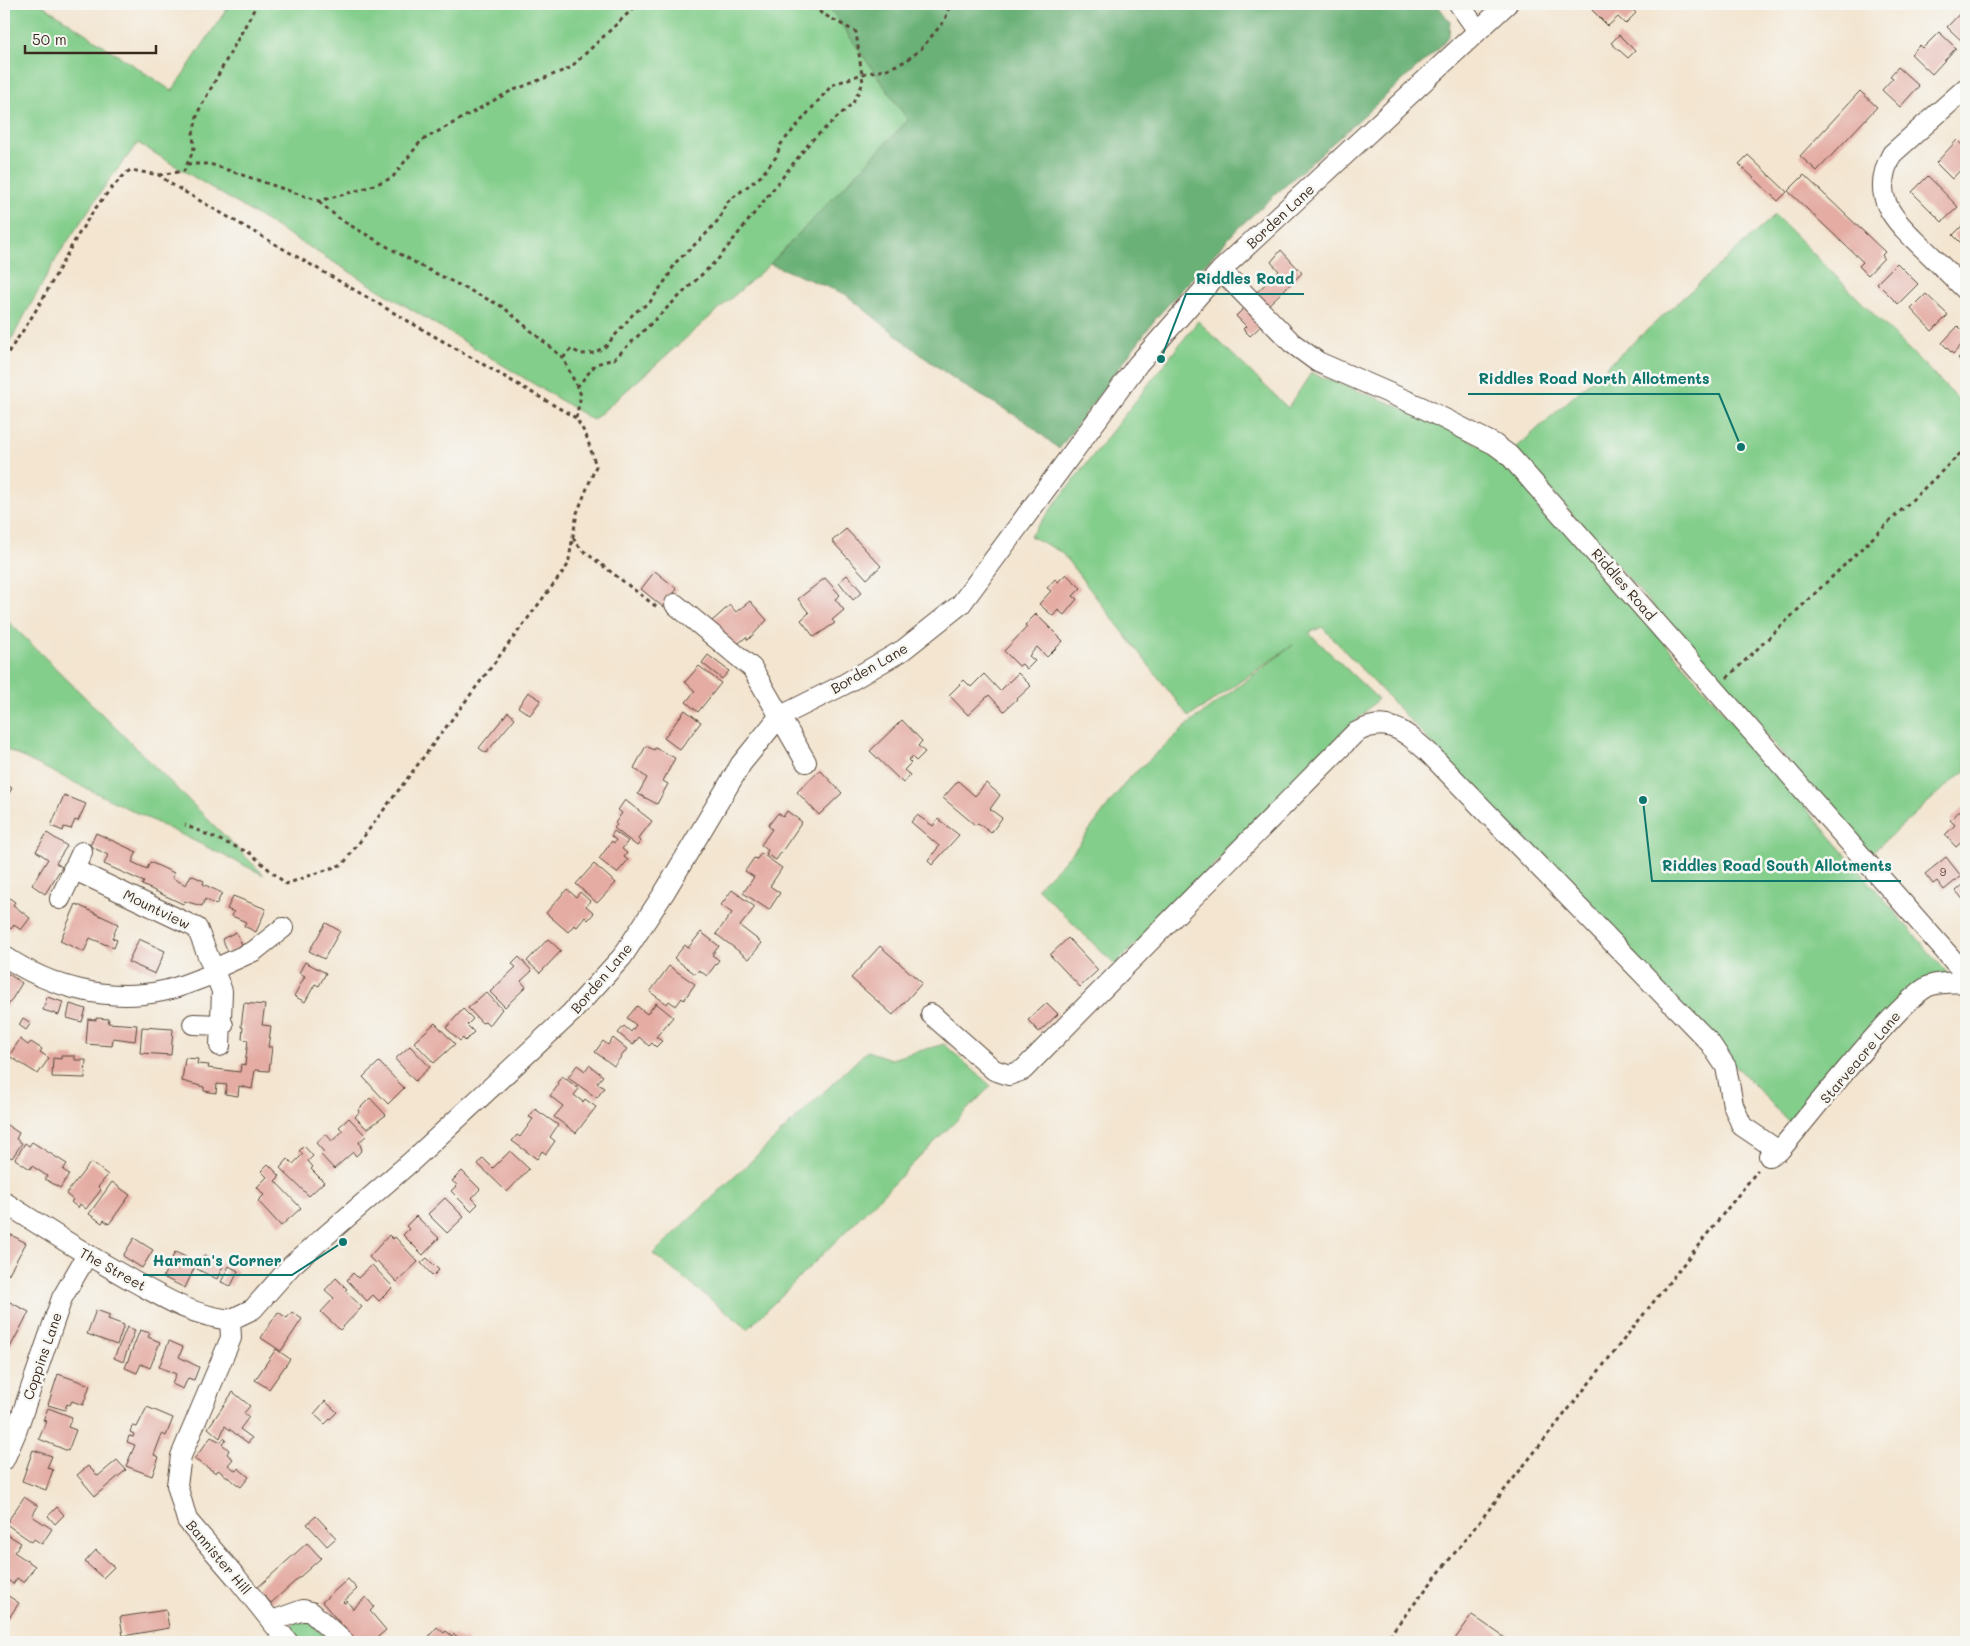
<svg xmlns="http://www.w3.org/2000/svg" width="1970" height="1646" font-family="Mali,sans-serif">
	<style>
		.green { fill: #83ce8b; stroke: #5f7c54 }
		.forest { fill: #6ab177; stroke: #526e4a }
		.building { fill: #e4aca3 }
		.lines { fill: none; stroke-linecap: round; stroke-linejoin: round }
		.minor-casing { stroke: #574639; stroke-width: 22 }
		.path { stroke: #574639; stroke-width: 3; stroke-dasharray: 4 4; stroke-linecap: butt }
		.minor { stroke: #fff; stroke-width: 20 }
		.labels { text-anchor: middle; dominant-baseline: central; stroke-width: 5; stroke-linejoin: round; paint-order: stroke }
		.number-label { font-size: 11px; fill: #654a3f }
		.street-label { font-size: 14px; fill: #3b2a1e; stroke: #f6f6f2 }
		.leader { fill: none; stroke: #0f766e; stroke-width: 2 }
		.callout-dot { fill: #0f766e; stroke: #f6f6f2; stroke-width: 2 }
		.callout-label { font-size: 15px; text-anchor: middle; font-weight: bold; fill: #0f766e; stroke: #f6f6f2; stroke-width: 5; stroke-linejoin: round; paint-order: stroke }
	</style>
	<rect width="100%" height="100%" fill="#f6f6f2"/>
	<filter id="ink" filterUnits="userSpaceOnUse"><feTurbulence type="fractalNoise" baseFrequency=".02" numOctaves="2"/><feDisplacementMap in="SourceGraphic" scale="10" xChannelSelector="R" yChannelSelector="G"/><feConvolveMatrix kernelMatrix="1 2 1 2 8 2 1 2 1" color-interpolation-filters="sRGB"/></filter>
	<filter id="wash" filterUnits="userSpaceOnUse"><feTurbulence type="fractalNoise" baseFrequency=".0096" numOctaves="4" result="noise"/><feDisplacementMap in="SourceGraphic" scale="20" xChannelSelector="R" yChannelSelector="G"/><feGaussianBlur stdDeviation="1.12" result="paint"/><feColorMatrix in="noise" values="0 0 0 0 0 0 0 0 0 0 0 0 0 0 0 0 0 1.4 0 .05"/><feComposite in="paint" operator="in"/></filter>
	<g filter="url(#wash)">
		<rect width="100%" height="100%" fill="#f3e5d0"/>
		<path class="green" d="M4 4H41L172 91 230 4H827L908 120 770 264 593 420 138 143 109 180 59 254 12 338 4 347Z
			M1775 215 1966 407V771L1953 780 1870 854 1515 449Z
			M1198 321 1288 408 1311 373 1429 418 1509 461 1948 974 1858 1051 1789 1122 1322 627 1309 633 1378 699 1115 965 1037 888 1073 852 1129 778 1190 723 1293 645 1189 717 1061 552 1030 536Z
			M4 617 264 875 4 748Z
			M944 1044 991 1086 748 1329 653 1254 867 1051 891 1059Z
			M295 1622H309L332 1642H294L286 1632Z"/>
		<path class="forest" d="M827 4H1437L1450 22 1449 35 1439 48 1238 228 1156 318 1059 449 1025 421 963 385 925 358 845 294 770 264 908 120Z"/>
		<g id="blocks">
			<path class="building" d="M1598 4H1627L1636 13 1625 24 1618 17 1608 26 1592 10Z
				M1966 7V40L1964 43 1947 27Z
				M1939 32 1956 48 1932 74 1911 54 1920 45 1923 48Z
				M1619 35 1635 51 1628 58 1611 43Z
				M1898 67 1919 86 1900 107 1882 90 1893 78 1890 76Z
				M1860 91 1877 107 1817 171 1800 156Z
				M1957 140 1966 149V164L1952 179 1936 163Z
				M1748 155 1787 192 1778 201 1739 164Z
				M1804 175 1885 252 1882 255 1884 258 1868 275 1859 266 1863 262 1788 191Z
				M1928 176 1958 207 1942 222 1912 192Z
				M1966 222V248L1953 235Z
				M1281 250 1302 273 1266 307 1254 295 1279 271 1271 262Z
				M1897 263 1918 284 1898 304 1877 283Z
				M1926 294 1948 315 1932 331 1911 309Z
				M1245 307 1262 325 1250 336 1243 329 1246 326 1236 316Z
				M1958 326 1966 334V340L1953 354 1942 343Z
				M1966 350V367L1958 358Z
				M846 529 881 566 867 579 832 541Z
				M655 571 677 589 663 607 641 589Z
				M1066 574 1081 588 1073 596 1077 599 1064 615 1058 610 1053 616 1039 604 1051 591 1047 588 1055 579 1058 582Z
				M847 575 862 592 853 600 839 582Z
				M825 578 840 595 835 599 844 610 832 620 835 623 814 637 801 620 809 613 798 599Z
				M750 601 767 620 748 640 746 637 733 648 711 622 730 605 736 612Z
				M1036 614 1063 641 1047 657 1037 647 1029 656 1035 661 1027 669 1022 664 1019 666 1004 651 1027 627 1025 625Z
				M708 655 729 671 722 679 702 663Z
				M699 666 721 683 698 712 686 702 695 691 685 682Z
				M1018 673 1031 686 1004 711 989 695 968 715 949 695 964 680 971 687 984 674 1000 691Z
				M528 692 541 700 530 715 518 707Z
				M685 710 701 722 680 750 664 738Z
				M508 712 515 718 486 753 479 748Z
				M902 720 922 741 918 746 925 752 916 761 912 757 908 760 911 763 904 770 910 775 903 783 870 751Z
				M646 746 654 750 655 748 675 758 663 781 668 784 657 804 638 794 647 778 634 768Z
				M820 770 842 793 819 815 797 792Z
				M958 781 975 796 986 783 1000 795 990 809 1002 818 991 833 978 823 975 825 943 798Z
				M4 783 12 788 4 802Z
				M64 795 86 804 78 821 75 820 71 829 64 827 63 831 51 826Z
				M625 800 652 821 638 839 641 841 637 846 614 828 617 825 615 823 622 813 618 810Z
				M1966 805V838L1956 847 1945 835 1955 825 1950 820Z
				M787 811 802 822 776 860 766 854 768 850 761 845 772 829 768 826 778 813 783 817Z
				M917 815 933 826 938 819 959 835 932 865 928 861 939 846 911 822Z
				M614 831 628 841 622 849 627 853 624 857 628 860 617 873 599 859 612 841 614 843 616 840 611 836Z
				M47 833 67 846 56 863 62 867 45 894 32 885 48 859 36 851Z
				M96 833 137 852 132 862 147 869 150 862 174 873 172 878 186 885 191 875 204 881 203 884 222 893 216 905 205 899 202 906 184 901 183 904 142 885 144 882 104 864 108 855 90 846Z
				M761 853 782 868 770 886 780 893 769 910 743 893 754 877 745 871 754 858 757 859Z
				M1946 857 1961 876 1944 890 1937 881 1933 884 1925 874Z
				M594 864 616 883 597 903 576 884Z
				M1966 882V903L1956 891Z
				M567 889 576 897 580 892 590 901 586 906 594 913 588 920 585 917 577 927 574 925 568 932 546 913Z
				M732 890 755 907 740 926 762 943 749 959 716 934 732 913 721 905Z
				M4 894 15 902 13 905 30 918 21 930 14 925 11 929 4 924Z
				M233 896 266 909 256 932 244 926 246 922 232 916 234 912 227 909Z
				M76 904 118 924 112 938 117 940 114 948 90 938 84 952 60 941Z
				M326 923 340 931 324 959 309 951Z
				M236 932 243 947 229 953 222 939Z
				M701 932 719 946 712 955 719 960 707 976 699 970 695 974 674 958 685 945 688 948Z
				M1068 938 1098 970 1080 987 1050 955Z
				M139 939 165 951 155 974 128 962Z
				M548 939 561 951 540 973 527 961Z
				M880 946 922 983 893 1015 851 978Z
				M519 957 532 971 521 981 526 987 505 1007 490 992 516 967 512 964Z
				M305 962 326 973 319 986 315 984 305 1002 294 996 305 976 299 973Z
				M669 966 695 984 684 1000 682 998 676 1006 669 1001 667 1004 650 992Z
				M4 971 22 983 4 1012Z
				M486 992 502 1009 489 1026 485 1022 482 1023 468 1008Z
				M47 997 63 1002 59 1015 43 1010Z
				M244 1003 265 1005 262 1025 271 1026 268 1047H272L269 1071 255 1070 252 1089 239 1086 238 1096 225 1094 227 1085 217 1084 216 1093 204 1091V1087L182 1081 185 1058 198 1059 197 1064 209 1065 208 1068 240 1072 241 1064 245 1065 248 1040 242 1039 243 1027H241Z
				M656 1003 673 1017 656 1037 662 1041 656 1047 652 1043 649 1046 639 1037 633 1045 618 1033 624 1026 631 1032 636 1025 627 1018 637 1006 647 1014Z
				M1047 1003 1058 1014 1039 1032 1028 1020Z
				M70 1004 86 1009 82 1022 67 1018Z
				M463 1009 473 1019 467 1025 474 1032 465 1041 463 1038 460 1041 446 1028Z
				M23 1018 31 1023 26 1030 19 1025Z
				M96 1018 109 1019 108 1023 137 1025 135 1041 113 1038 112 1046 86 1044 88 1019 96 1020Z
				M435 1023 455 1044 434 1063 414 1042Z
				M142 1027 173 1029 171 1055 140 1053Z
				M613 1038 627 1049 614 1066 595 1052 603 1041 608 1045Z
				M20 1039 28 1045 31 1042 42 1049 40 1052 49 1058 38 1074 9 1056Z
				M410 1046 430 1067 415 1081 395 1059Z
				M61 1056H75V1060H86L85 1078 52 1077 53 1058 61 1059Z
				M379 1062 404 1088 388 1104 363 1077Z
				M577 1065 585 1071 589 1065 603 1076 597 1083 604 1088 597 1098 568 1078Z
				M562 1076 579 1089 574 1095 583 1102 585 1099 596 1107 576 1133 554 1117 563 1106 550 1096 559 1084 557 1083Z
				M370 1098 386 1115 367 1129 355 1117 359 1112 358 1110Z
				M535 1109 558 1125 550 1137 555 1141 546 1154 542 1151 537 1159 512 1141 517 1135 520 1137 533 1119 529 1117Z
				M349 1118 366 1136 359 1142 362 1150 356 1156 353 1152 334 1169 321 1155 324 1152 316 1143 326 1134 332 1141 343 1131 339 1127Z
				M4 1123 19 1133 16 1139 22 1143 12 1158 4 1153Z
				M32 1142 67 1164 63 1170 69 1174 60 1188 45 1179 47 1176 32 1166 30 1169 15 1159 25 1143 29 1146Z
				M304 1146 313 1156 308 1161 313 1167 311 1169 324 1182 309 1196 280 1168 288 1159 293 1164 303 1154 299 1151Z
				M510 1151 529 1169 507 1192 478 1164 483 1158 493 1168Z
				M91 1162 108 1175 98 1187 101 1190 86 1209 80 1204 78 1208 71 1202 73 1200 66 1194Z
				M268 1164 280 1176 275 1181 301 1208 281 1226 258 1201 264 1195 257 1187 267 1177 261 1171Z
				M462 1171 480 1189 472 1198 478 1204 471 1211 451 1191 457 1185 452 1181Z
				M112 1182 130 1195 109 1224 104 1220 102 1223 89 1214Z
				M445 1198 464 1217 447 1233 428 1214Z
				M416 1216 439 1238 423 1255 403 1235 409 1229 406 1226Z
				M4 1231 26 1243 8 1275 4 1273Z
				M389 1235 393 1239 395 1237 418 1262 397 1282 377 1261 375 1263 369 1257Z
				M134 1238 153 1250 142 1268 123 1256Z
				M175 1252 197 1262 185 1288 163 1277Z
				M204 1255 224 1264 217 1279 197 1269Z
				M427 1258 439 1270 433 1276 421 1263Z
				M372 1265 393 1287 379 1301 373 1295 367 1301 347 1280 353 1273 358 1278Z
				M229 1266 238 1271 231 1286 221 1282Z
				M336 1278 347 1289 345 1291 362 1307 340 1330 321 1312 334 1298 325 1290Z
				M4 1299 29 1312 7 1353 4 1351Z
				M96 1310 110 1315 108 1319 124 1325 117 1345 87 1334Z
				M278 1312 287 1318 292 1312 302 1319 281 1351 261 1338Z
				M127 1327 135 1330 123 1362 114 1358Z
				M140 1330 150 1333 148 1337 160 1342 150 1368 141 1364 137 1373 125 1368Z
				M169 1341 183 1347 179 1357 199 1367 194 1380 188 1378 183 1389 172 1384 176 1374 159 1367Z
				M276 1349 290 1359 269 1389 255 1380Z
				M58 1374 90 1385 83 1405 72 1401 70 1405 67 1404 65 1410 48 1405Z
				M233 1392 250 1406 244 1413 249 1417 240 1429 252 1438 248 1443 225 1426 220 1438 208 1428Z
				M325 1401 337 1412 325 1424 314 1414Z
				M147 1407 173 1418 166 1436 162 1434 154 1455 159 1457 152 1476 126 1466 135 1445 127 1442 129 1436 133 1437 134 1434 130 1432 132 1426 137 1427Z
				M48 1408 72 1417 68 1427 76 1430 68 1451 39 1439 46 1421 43 1420Z
				M211 1437 221 1442 224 1438 226 1440 222 1444 229 1450 227 1454 233 1459 228 1465 236 1471 238 1468 249 1477 241 1487 218 1470 216 1473 194 1459Z
				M33 1450 52 1456 47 1468 53 1470 46 1490 22 1481Z
				M117 1460 126 1470 95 1496 77 1475 88 1466 98 1476Z
				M24 1497 38 1506 32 1516 52 1529 42 1544 34 1539 32 1542 6 1524Z
				M57 1507 64 1515 55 1524 48 1516Z
				M316 1516 336 1538 327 1546 307 1524Z
				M5 1533 21 1543 14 1552 35 1566 24 1583 17 1578 13 1584 4 1577 7 1573 4 1571Z
				M307 1543 321 1558 271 1603 257 1588Z
				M96 1550 114 1567 103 1578 85 1562Z
				M348 1579 357 1589 343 1602 345 1603 347 1601 353 1609 366 1597 374 1607 370 1611 386 1630 372 1642H357L353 1638 349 1641 347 1631 322 1602Z
				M4 1593 19 1603 4 1625Z
				M166 1610 169 1628 123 1636 120 1617Z
				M1472 1615 1511 1642H1453Z
				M437 1627 444 1633 446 1631 452 1636 454 1634 462 1640 464 1638 469 1642H424Z"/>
		</g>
	</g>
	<g filter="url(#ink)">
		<use href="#blocks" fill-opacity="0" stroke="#574639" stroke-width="1"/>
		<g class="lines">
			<defs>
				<path id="minor" d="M1459 4 1478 31
					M1966 88 1892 154C1869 196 1893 219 1922 247 1937 261 1951 276 1966 290
					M1221 270 1292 343 1318 362 1421 407 1494 444 1509 455 1966 975
					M675 604 752 668 806 762
					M73 869 197 928 222 991 220 1046
					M60 899 82 852
					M4 956C50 987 107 1003 163 991 180 988 197 979 214 974
					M212 970 254 951 283 928
					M931 1014 994 1070 1009 1075 1023 1070 1355 733C1387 715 1404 731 1428 752L1710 1043 1726 1067 1733 1105 1742 1126 1779 1151
					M193 1024 223 1025
					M1769 1156 1779 1151C1804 1123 1905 991 1932 985 1942 982 1955 983 1966 982
					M4 1202C47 1230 90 1257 135 1282 168 1300 192 1315 230 1320
					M230 1320 253 1309 292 1265 413 1160 571 1013 622 957 664 893 741 764 779 717 843 685 903 650 961 604 1138 364 1221 270 1507 4
					M230 1320 231 1338 181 1456 177 1485 187 1520 236 1577 288 1642
					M4 1460 16 1432 62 1298 87 1255
					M272 1621 303 1610 311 1612 344 1642"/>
			</defs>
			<use href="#minor" class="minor-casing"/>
			<path class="path" d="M187 164H210L319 201 363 189 392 178 421 141 509 92 570 68 638 4
				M159 175 184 171 194 149 193 134 198 112 257 4
				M319 202 341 220 421 266 503 307 563 358 581 395 576 418
				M563 358 571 349 581 354 594 353 606 346 634 313 650 302 668 277 675 263 704 236 720 218 726 203 761 176 776 157 781 144 832 85 862 74 885 70 906 61 921 49 945 20 950 4
				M4 359C14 343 26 327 36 310 65 262 86 208 130 170L159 175 171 184 576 418 586 435 596 466 577 513 568 565 343 864 286 884 250 853 185 825
				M577 387 596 364 614 359 719 258 811 141 853 103 863 83 856 32 821 13 814 4
				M573 538 581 549 658 608
				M1727 678 1966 448
				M1384 1642 1758 1170"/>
			<use href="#minor" class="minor"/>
		</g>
	</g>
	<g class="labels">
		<g class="number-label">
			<text x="1943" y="871">9</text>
		</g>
		<g class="street-label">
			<text transform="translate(1280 216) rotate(-43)">Borden Lane</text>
			<text transform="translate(1624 584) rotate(49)">Riddles Road</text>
			<text transform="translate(869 668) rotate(-30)">Borden Lane</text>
			<text transform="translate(157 909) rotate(26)">Mountview</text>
			<text transform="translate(601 978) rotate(-50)">Borden Lane</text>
			<text transform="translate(1860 1057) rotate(-50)">Starveacre Lane</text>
			<text transform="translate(113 1269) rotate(29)">The Street</text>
			<text transform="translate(42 1356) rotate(-71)">Coppins Lane</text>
			<text transform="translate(219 1557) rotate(50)">Bannister Hill</text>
		</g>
	</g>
	<path class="leader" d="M1161 359L1186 294H1304M1741 447L1719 394H1468M1643 800L1652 881H1901M343 1242L292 1275H143"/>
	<g class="callout-dot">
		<circle cx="1161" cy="359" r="5"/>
		<circle cx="1741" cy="447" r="5"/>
		<circle cx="1643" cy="800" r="5"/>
		<circle cx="343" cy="1242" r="5"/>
	</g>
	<g class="callout-label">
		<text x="1245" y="284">Riddles Road</text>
		<text x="1594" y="384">Riddles Road North Allotments</text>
		<text x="1777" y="871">Riddles Road South Allotments</text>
		<text x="217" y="1266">Harman's Corner</text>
	</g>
	<rect width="1970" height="1646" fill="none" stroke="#f6f6f2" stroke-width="20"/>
	<path d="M25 45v8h131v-8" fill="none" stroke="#3b2a1e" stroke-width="2.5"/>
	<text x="32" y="45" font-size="15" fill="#3b2a1e" stroke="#f6f6f2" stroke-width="4" paint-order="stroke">50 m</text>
</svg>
